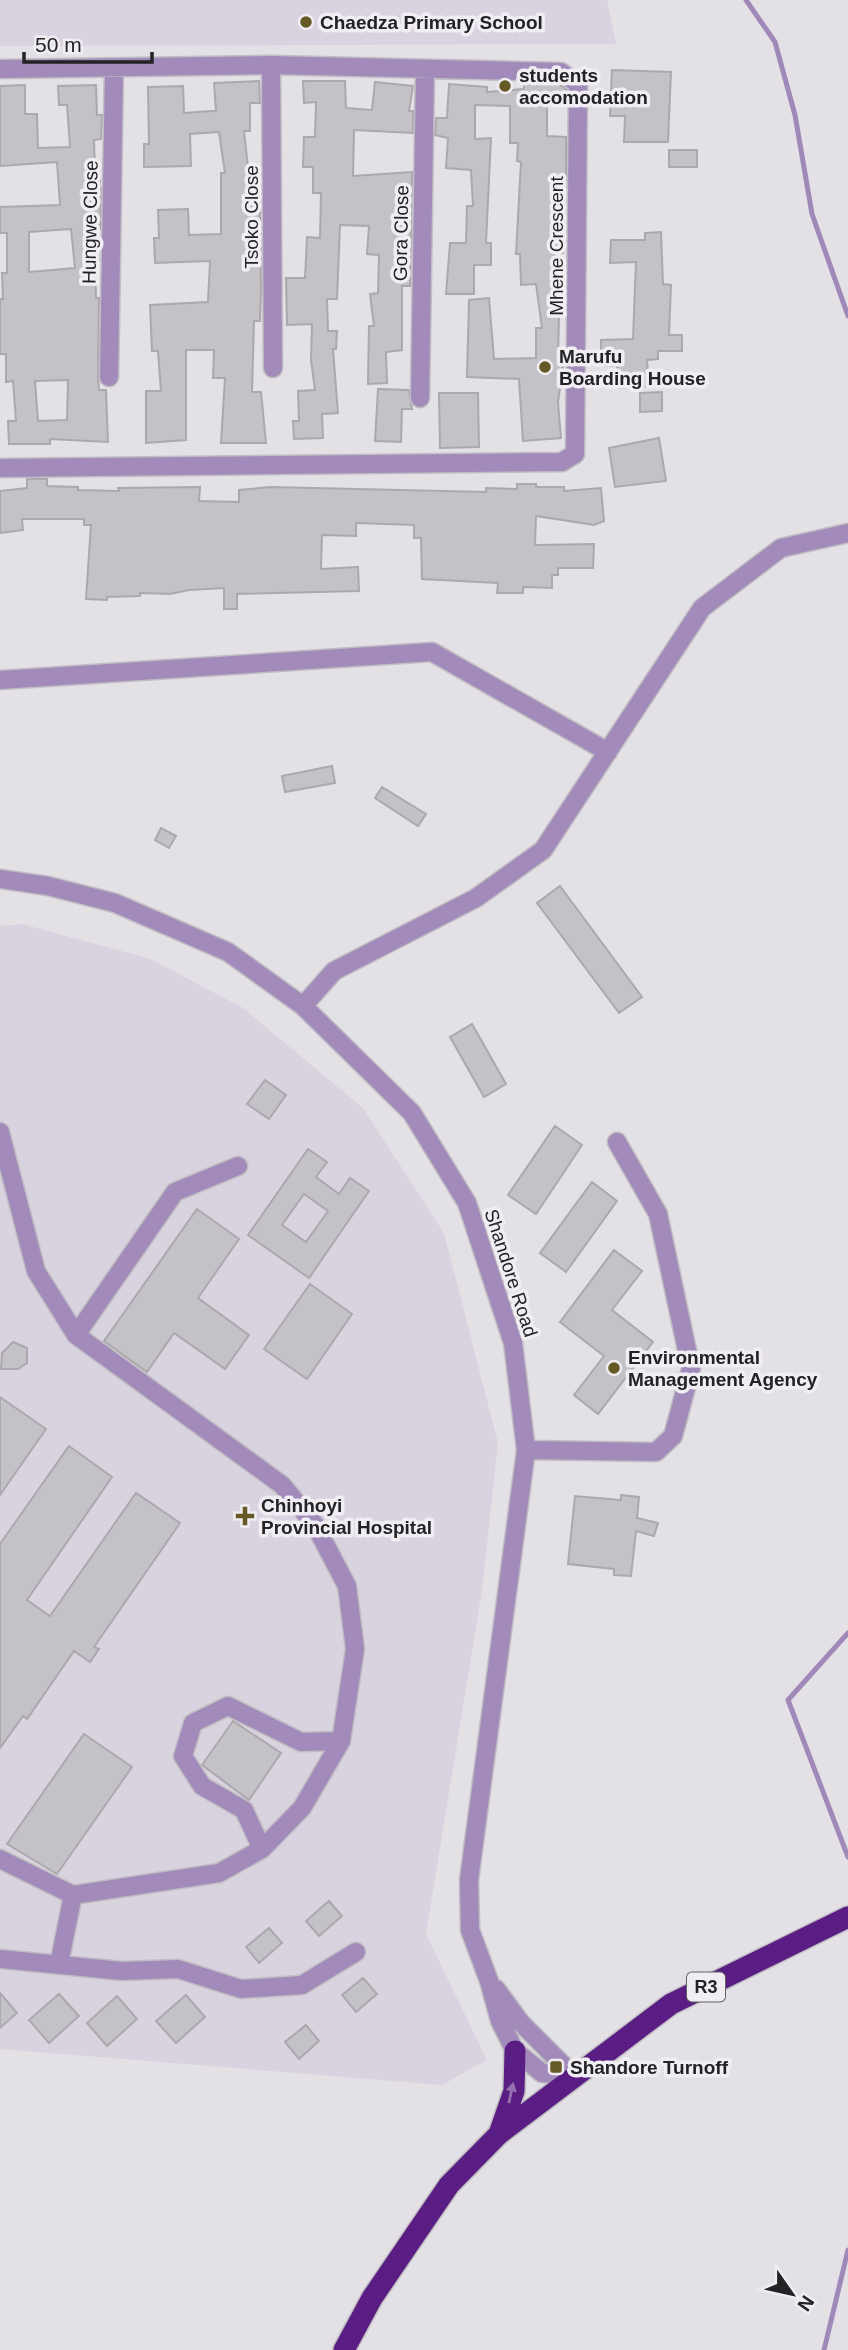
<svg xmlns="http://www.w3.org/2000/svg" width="848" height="2350" font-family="Helvetica,sans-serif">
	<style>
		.built { fill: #d9d3e0 }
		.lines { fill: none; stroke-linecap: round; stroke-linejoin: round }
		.stream { stroke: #a088b9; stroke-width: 5 }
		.building { fill: #c4c1c7; stroke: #aba8ae; stroke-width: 2; fill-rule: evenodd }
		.minor-casing { stroke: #c0bec3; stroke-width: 21 }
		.highway-casing { stroke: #c0bec3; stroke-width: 24 }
		.minor { stroke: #a28bba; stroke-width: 18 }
		.highway { stroke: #5a1d84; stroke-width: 21 }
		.oneway { fill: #9670b0 }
		.poi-dot { fill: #655926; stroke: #f0edf3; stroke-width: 2.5 }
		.labels { text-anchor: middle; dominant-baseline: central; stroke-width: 7; stroke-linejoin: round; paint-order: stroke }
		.shield { fill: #f0edf3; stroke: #605f62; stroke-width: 2 }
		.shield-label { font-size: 18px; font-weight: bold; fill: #232224 }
		.poi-label { font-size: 19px; font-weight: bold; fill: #232224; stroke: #f0edf3; text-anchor: start }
		.street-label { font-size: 19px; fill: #232224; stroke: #f0edf3 }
	</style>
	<rect width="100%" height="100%" fill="#e3e0e6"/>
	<path class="built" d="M0 0H607L616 44 0 46Z
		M22 924 151 959 243 1008 363 1108 444 1233 498 1443 482 1590 426 1934 487 2060 442 2085 0 2049V926Z"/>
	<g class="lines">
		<path class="stream" d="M746 0 775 42 795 115 812 214 848 316
			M848 1857 788 1700 848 1633
			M824 2350 848 2250"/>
	</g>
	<path class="building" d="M612 70 671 72 668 142H624L625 116H610Z
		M259 81 260 103H250V131H244L252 203 260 202 261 289 260 321H254L252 392H261L266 443H221L225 378H213L214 350H186V440L146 443V391H161L158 351H152L150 305 208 302 210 261 155 263 154 238H159L158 210 188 209 189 235 221 234V173H225L219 132 190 134 191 166 144 167V144H149L148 87 183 86 184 113 212 111H216L214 83Z
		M303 81H345L346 108 372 110 375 82 413 86 409 111H413V133L354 130 353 176 412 172 410 286H402V350L386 352 387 383 368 384 369 326H374L370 294 378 293 379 255 367 254 369 226 340 225 337 299H327L328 331H337L336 349H333L338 413 322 414 323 438 294 439 293 421H299L298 391 315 390 311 360 312 324 287 325 286 278H305L307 237 320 238 321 193H313V167H303L304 137H315L316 102 304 103Z
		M524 82 557 83 567 90 566 102H547V136L566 137V187L555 186 557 234H563V253H555V281L559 313 558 359 564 360 558 402 561 438 523 441 519 379 467 377 469 300 489 298 494 359 536 358V328H542L536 284 521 285 520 254H516L521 162 517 161 518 143H510V106L475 105V139L491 138 486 243H491V265H474V294H446L450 243H466L467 206H473L471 170 446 168 448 138 435 135 436 118H447L449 84 487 87V92L524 89Z
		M25 85V114H37L38 148 70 147 67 105H59L58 86 96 85 97 115H102L101 139 94 140 95 174H99L101 192 100 229H96L99 260 95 261 96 298H99L98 377 99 390H106L108 442 50 439V444H9L8 421H16L13 381 6 382V354H0V299H3L2 273H7V233H0V207L60 205 57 162 0 166V86ZM71 229 75 268 29 272V232ZM68 380 67 420 38 421 35 381Z
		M669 150H697V167H669Z
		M661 232 663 284 671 285 669 335H682V351H658V359L647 360 649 386 619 388 617 365 605 366V361L601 362V340L633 339 636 262 610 263 611 240H645V233Z
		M378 389 409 390 412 409H402L401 442 375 441Z
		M662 392V411L640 412V393Z
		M439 393H478L479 447 440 448Z
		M659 438 666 481 615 487 609 448Z
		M27 479H47V486L78 487V490L119 491 118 488 200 487 199 501 239 502V490L271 487 486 492V488L517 489V484H536V487H564V491L601 488 604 521 594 525 536 516 535 545 594 544 593 568H558V575H552V588L523 587V593H497L498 583 422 579 421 538H414V525L356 523V536L322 535 321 569 358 567 359 591 237 594V609H224V588L189 590 170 594 140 593V596L107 597V600L86 599 91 525H84V519H22L23 530 0 533V491L27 488Z
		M332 766 335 783 285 792 282 776Z
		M382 787 426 814 418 826 375 798Z
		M161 828 176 836 169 848 155 840Z
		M560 886 642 997 619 1013 537 903Z
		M472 1024 506 1084 484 1097 450 1037Z
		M265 1080 286 1095 269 1119 247 1104Z
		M555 1126 582 1145 536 1214 508 1195Z
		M308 1149 327 1162 316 1177 339 1194 350 1178 369 1191 309 1278 248 1235ZM304 1194 328 1211 306 1242 282 1225Z
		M592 1182 617 1201 566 1272 540 1253Z
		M197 1209 239 1239 198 1298 249 1335 225 1369 174 1333 147 1372 104 1341Z
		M614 1250 642 1271 612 1310 653 1342 598 1414 574 1395 604 1356 560 1322Z
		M310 1284 352 1314 307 1379 264 1349Z
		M13 1342 27 1348V1363L18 1369H1L2 1353Z
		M0 1397 46 1429 0 1495Z
		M69 1446 112 1477 27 1600 50 1616 136 1493 180 1523 94 1647 99 1649 90 1662 74 1651 27 1719 23 1716 0 1748V1544Z
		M621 1495 639 1497 637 1518 658 1523 654 1536 636 1531 631 1576 614 1575V1569L568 1564 575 1496 621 1500Z
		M233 1721 281 1753 249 1800 202 1765Z
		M84 1734 132 1767 57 1874 7 1844Z
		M329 1901 342 1916 319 1936 306 1921Z
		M269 1928 282 1943 259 1963 246 1947Z
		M363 1978 377 1994 356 2012 342 1995Z
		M0 1993 17 2013 0 2028Z
		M59 1994 79 2016 49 2043 29 2020Z
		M186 1995 205 2017 176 2043 156 2021Z
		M117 1996 137 2019 107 2046 87 2023Z
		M306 2025 319 2041 299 2059 285 2042Z"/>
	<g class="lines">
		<defs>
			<path id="minor" d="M271 65 273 368
				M0 69 271 65 561 72 578 84 575 454 562 462 0 468
				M109 377 114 68
				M420 398 425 69
				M0 680 432 652 608 752
				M0 879 48 886 115 903 228 952 303 1006 412 1113 467 1203 513 1343 526 1450 469 1880 470 1930 489 1981 500 2021 515 2051 542 2073 573 2075
				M303 1006 334 971 476 898 543 850 702 608 781 548 848 533
				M0 1132 36 1271 76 1335 282 1485 315 1525 347 1586 355 1649 341 1741 302 1808 262 1849 219 1873 73 1895 0 1859
				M76 1335 175 1192 238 1166
				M526 1450 656 1452 673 1436 691 1369 658 1214 617 1142
				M262 1849 244 1810 202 1786 183 1756 193 1723 228 1706 301 1742 341 1741
				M0 1959 122 1971 178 1969 241 1989 302 1985 356 1952
				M59 1964 73 1895
				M496 1989 521 2023 573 2075"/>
			<path id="highway" d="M499 2134 514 2091 515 2051
				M344 2350 372 2298 449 2185 499 2134 671 2004 848 1917"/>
		</defs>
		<use href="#minor" class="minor-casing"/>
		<use href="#highway" class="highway-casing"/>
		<use href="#minor" class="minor"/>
		<use href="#highway" class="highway"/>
	</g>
	<defs><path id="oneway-solid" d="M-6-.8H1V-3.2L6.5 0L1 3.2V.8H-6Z" transform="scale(1.75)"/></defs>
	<use class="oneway" href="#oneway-solid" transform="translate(511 2093) rotate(-78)"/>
	<g class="poi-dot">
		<circle cx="306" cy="22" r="7"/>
		<circle cx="505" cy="86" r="7"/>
		<circle cx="545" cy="367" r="7"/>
		<circle cx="614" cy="1368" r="7"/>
		<path d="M241.5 1505.5h7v7h7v7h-7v7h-7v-7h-7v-7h7z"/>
		<rect x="549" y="2060" width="14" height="14" rx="3.5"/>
	</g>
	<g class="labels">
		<rect class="shield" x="687" y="1972.5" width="38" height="29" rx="5"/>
		<g class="shield-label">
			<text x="706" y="1987">R3</text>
		</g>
		<g class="poi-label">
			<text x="320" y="22">Chaedza Primary School</text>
			<text x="519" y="75">students<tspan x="519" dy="22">accomodation</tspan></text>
			<text x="559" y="356">Marufu<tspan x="559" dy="22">Boarding House</tspan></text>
			<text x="628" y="1357">Environmental<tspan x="628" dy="22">Management Agency</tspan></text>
			<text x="261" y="1505">Chinhoyi<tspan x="261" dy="22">Provincial Hospital</tspan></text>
			<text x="570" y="2067">Shandore Turnoff</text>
		</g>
		<g class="street-label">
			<text transform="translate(251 217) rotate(-90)">Tsoko Close</text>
			<text transform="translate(90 222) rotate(-89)">Hungwe Close</text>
			<text transform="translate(401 233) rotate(-89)">Gora Close</text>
			<text transform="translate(556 246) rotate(-90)">Mhene Crescent</text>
			<text transform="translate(511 1273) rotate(72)">Shandore Road</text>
		</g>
	</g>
	<g transform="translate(792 2294) rotate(124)" stroke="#f0edf3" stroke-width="5" paint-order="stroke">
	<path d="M0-5L12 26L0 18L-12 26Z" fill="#232224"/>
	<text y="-10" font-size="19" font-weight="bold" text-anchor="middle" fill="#232224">N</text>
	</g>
	<path d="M24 52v10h128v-10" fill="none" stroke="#232224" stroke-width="3.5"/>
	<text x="35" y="52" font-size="21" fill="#232224" stroke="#f0edf3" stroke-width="5" paint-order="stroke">50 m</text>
</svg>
